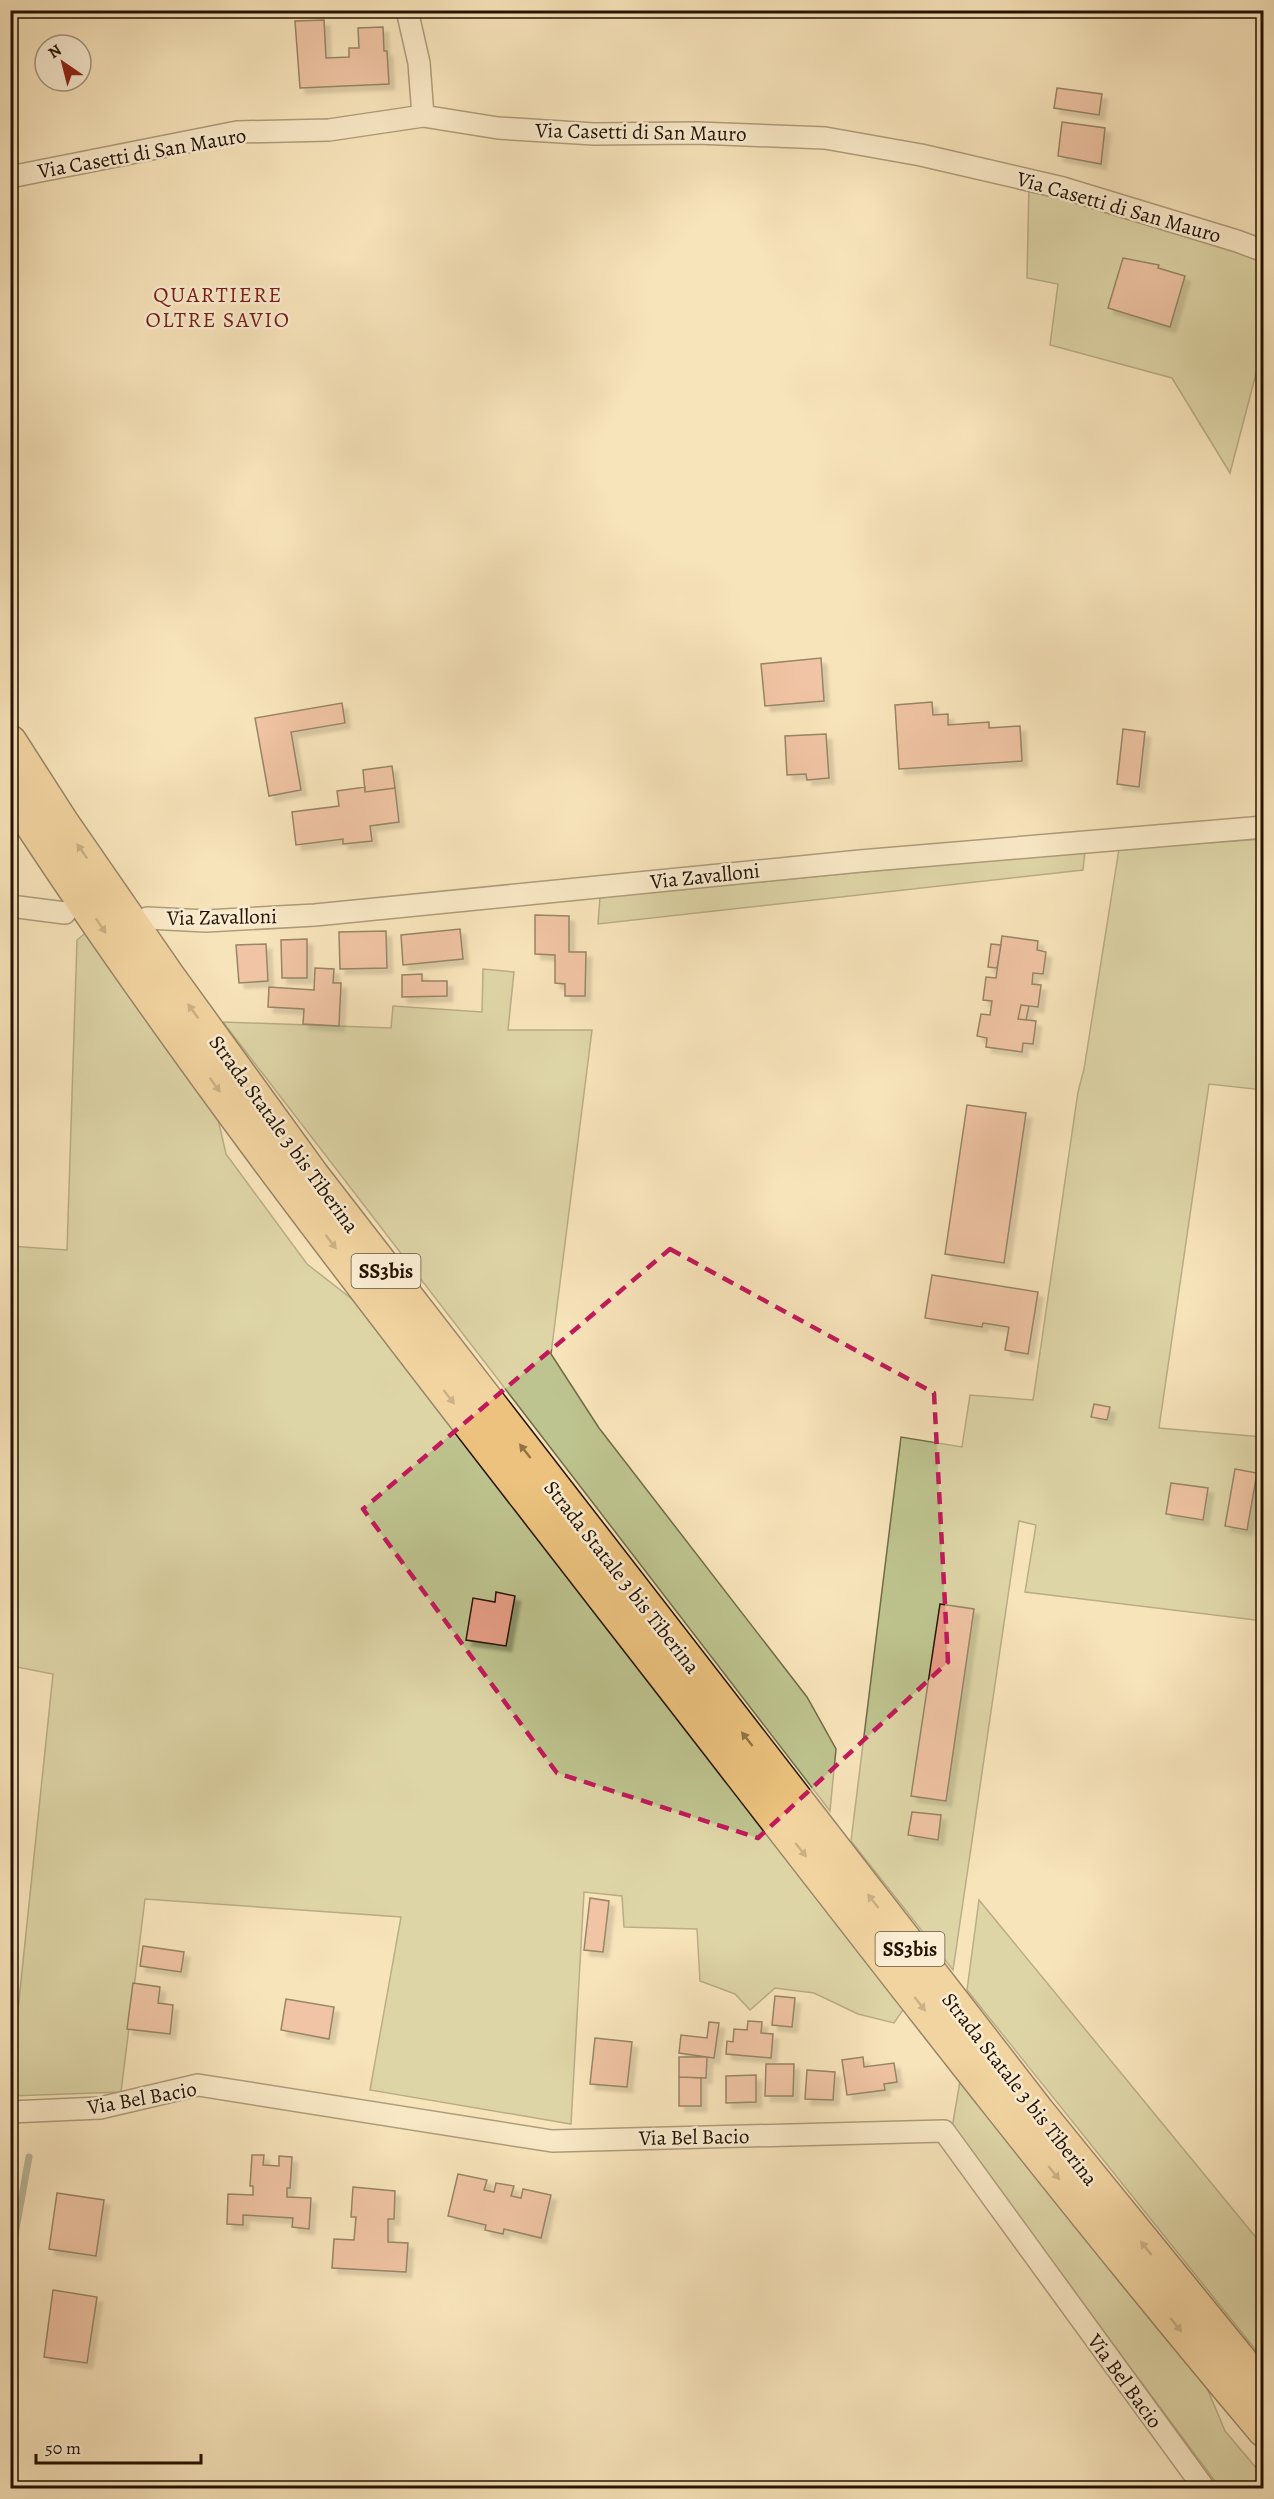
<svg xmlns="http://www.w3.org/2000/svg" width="1274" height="2499" font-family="Alegreya,serif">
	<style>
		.green { fill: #bec48f; stroke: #706b48; stroke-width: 1.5 }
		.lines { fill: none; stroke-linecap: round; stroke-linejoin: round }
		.stream { stroke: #6c7a6a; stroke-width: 7 }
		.building { fill: #e79e87; stroke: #231200; stroke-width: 1.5; filter: url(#shadow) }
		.street-casing { stroke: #58462f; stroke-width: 24 }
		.highway-casing { stroke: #231200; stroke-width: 36 }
		.street { stroke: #faedd3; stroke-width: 21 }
		.highway { stroke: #ecc27e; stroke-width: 33 }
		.oneway { fill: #927345 }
		.marked { fill: none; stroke: #c2185b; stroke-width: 4.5; stroke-dasharray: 12 8; stroke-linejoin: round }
		.labels { text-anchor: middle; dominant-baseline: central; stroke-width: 5; stroke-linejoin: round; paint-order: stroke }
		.shield { fill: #faedd3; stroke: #64543f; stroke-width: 1.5 }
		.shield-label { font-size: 20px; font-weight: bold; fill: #231200 }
		.street-label { font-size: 21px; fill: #231200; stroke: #faedd3 }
		.neighbourhood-label { font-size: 22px; letter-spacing: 1.5px; fill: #7a1f14; stroke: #faedd3 }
	</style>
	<defs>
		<filter id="shadow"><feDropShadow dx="5.5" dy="5.5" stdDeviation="1.5" flood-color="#0004"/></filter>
	</defs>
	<rect width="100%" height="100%" fill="#f8e4bb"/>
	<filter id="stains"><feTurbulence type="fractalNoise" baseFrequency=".00333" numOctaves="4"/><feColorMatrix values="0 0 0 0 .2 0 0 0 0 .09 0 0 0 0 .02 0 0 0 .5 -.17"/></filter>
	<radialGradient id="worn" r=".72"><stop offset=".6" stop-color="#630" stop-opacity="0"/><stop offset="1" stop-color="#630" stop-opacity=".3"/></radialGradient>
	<path class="green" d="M1029 184 1263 257V347L1230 473 1172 378 1050 345 1058 284 1027 278Z
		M1263 839V1090L1209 1084 1159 1428 1263 1437V1621L1025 1592 1036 1525 1019 1521 953 1970 851 1841 901 1437 962 1447 970 1395 1033 1400 1078 1092 1084 1069 1119 849Z
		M1085 851 1083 870 598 924 600 897Z
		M88 931 217 1115 226 1154 307 1264 366 1310 905 2007 894 2023 858 2014 814 1993 775 1988 750 2010 735 1994 700 1981 697 1929 624 1927 622 1896 584 1892 571 2124 370 2090 401 1917 145 1899 121 2092 11 2096V2077L53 1674 11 1666 10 1246 67 1250 77 940Z
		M483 969 514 972 508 1030H592L551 1354 599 1428 807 1697 836 1749 830 1811 223 1022 391 1028 393 1006 482 1012Z
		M979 1900 1263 2246V2359L967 1990Z
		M960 2081 1204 2381 1225 2431 1263 2476V2488H1220L952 2128Z"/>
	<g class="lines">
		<path class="stream" d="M10 2262 29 2157"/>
	</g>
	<path class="building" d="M324 20 326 58 349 57V48H359L358 28 383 27 384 51H387L389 84 300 88 295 21Z
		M1057 88 1102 94 1099 115 1054 108Z
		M1062 122 1105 128 1101 164 1058 156Z
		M1123 258 1159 265 1158 268 1185 276 1170 327 1108 308Z
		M821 658 824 701 765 706 761 664Z
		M932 702 933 715 948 714V725L989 722V728L1020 726 1022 761 899 769 895 705Z
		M342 703 345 723 291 732 301 790 269 796 255 718Z
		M1123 729 1145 732 1139 787 1117 784Z
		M826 734 829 778 807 780 806 774 787 775 785 736Z
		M392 766 395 788 365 792 363 770Z
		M365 787V792L395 788 399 822 370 826 372 841 343 844V839L296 845 292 812 339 806 337 791Z
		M535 915 569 916V952H586L585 996H565V984L555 983V955L535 954Z
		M460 929 463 959 403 965 401 935Z
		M386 931 387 968 340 969 339 932Z
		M1002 936 1038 941 1037 950 1046 952 1043 974 1033 973 1032 984 1041 985 1038 1007 1021 1005 1018 1019 1036 1021 1033 1044 1023 1043 1022 1052 986 1047 987 1038 977 1036 981 1014 990 1015 992 1001 983 1000 986 977 996 978Z
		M307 939V978H282L281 940Z
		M266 944 268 981 239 983 236 945Z
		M991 944 1001 945 997 968 988 967Z
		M315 968 334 969 333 983H341L339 1026 303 1024 304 1009 268 1007 269 987 314 990Z
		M422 974V981H447V996L402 997V975Z
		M1021 1005 1029 1006 1026 1020 1018 1019Z
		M967 1105 1026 1113 1004 1263 945 1254Z
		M932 1275 1038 1292 1028 1354 1005 1350 1009 1327 983 1323 982 1327 925 1318Z
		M1094 1404 1110 1407 1107 1420 1091 1417Z
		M1235 1469 1257 1473 1247 1530 1225 1526Z
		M1171 1483 1208 1488 1203 1520 1166 1514Z
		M496 1592 515 1596 506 1646 466 1640 473 1598 495 1602Z
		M940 1604 974 1609 946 1801 911 1796Z
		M912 1812 941 1815 938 1840 908 1835Z
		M590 1898 609 1901 603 1952 584 1950Z
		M143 1946 184 1952 181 1972 140 1966Z
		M133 1983 160 1987 158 2003 173 2005 170 2034 127 2029Z
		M775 1996 795 1998 792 2027 772 2025Z
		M286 1999 334 2007 329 2039 281 2030Z
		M748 2021 762 2022 761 2033 773 2034 771 2058 726 2054 727 2041 733 2042 734 2029 747 2030Z
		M709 2022 719 2023 714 2058 679 2053 681 2035 707 2038Z
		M595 2038 632 2042 627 2087 590 2084Z
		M679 2057H707L706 2078 679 2077Z
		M863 2057 864 2067 894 2063 897 2082 884 2084 885 2090 847 2095 842 2060Z
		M766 2064H794L793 2096H765Z
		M807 2070 835 2072 833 2100 805 2099Z
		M756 2075V2102L726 2103V2076Z
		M679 2077 701 2078V2106H679Z
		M252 2155H264L263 2165 279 2166V2156L292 2157 290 2188H287V2197L311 2198 309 2229 292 2227 293 2218 243 2215V2225L227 2224 228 2194 253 2195V2186H250Z
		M458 2174 487 2180 484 2190 494 2192 496 2183 514 2186 511 2196 521 2198 523 2189 551 2195 541 2238 504 2229 503 2234 485 2230 486 2225 448 2216Z
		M353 2187 395 2191 394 2219H388V2242L408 2243 406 2272 332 2268 334 2239 354 2240 356 2217H351Z
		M57 2193 104 2200 96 2256 49 2249Z
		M53 2290 97 2297 87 2363 44 2357Z"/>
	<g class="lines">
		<defs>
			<path id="street" d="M407 10 419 63 423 116
				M10 177 237 132 329 130 423 116 498 128 594 134 697 133 825 138 921 155 1063 188 1237 241 1264 251
				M10 906 65 913
				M147 918 206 921 315 915 860 861 1264 827
				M10 2112 100 2108 198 2085 552 2141 944 2131 1204 2488"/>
			<path id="highway" d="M10 742 62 823 167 975 312 1175 1038 2112 1264 2390
				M10 791C194 1075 406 1341 613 1609 828 1885 1039 2163 1264 2430"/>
		</defs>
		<use href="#street" class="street-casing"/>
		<use href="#highway" class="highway-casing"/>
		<use href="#street" class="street"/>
		<use href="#highway" class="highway"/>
	</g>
	<defs><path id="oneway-solid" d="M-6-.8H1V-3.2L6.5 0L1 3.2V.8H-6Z" transform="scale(1.5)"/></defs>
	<g class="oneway">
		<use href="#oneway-solid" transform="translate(82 851) rotate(-125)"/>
		<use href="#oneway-solid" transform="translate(101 926) rotate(56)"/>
		<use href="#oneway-solid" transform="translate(193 1011) rotate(-126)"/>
		<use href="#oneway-solid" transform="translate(215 1085) rotate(54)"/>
		<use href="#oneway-solid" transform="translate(331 1242) rotate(53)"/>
		<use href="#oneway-solid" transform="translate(449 1397) rotate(52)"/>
		<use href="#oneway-solid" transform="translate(525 1451) rotate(-128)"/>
		<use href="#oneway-solid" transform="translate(747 1739) rotate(-128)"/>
		<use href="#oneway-solid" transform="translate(801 1850) rotate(52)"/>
		<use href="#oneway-solid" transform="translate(873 1901) rotate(-128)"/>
		<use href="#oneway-solid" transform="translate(920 2004) rotate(52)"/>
		<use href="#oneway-solid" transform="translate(1054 2173) rotate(51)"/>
		<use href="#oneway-solid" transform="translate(1146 2248) rotate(-129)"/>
		<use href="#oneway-solid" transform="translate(1176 2325) rotate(51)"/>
	</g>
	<path d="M0 0H1274V2499H0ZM670 1249 934 1393 948 1662 758 1838 557 1773 363 1509Z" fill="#f8e4bb" fill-opacity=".55" fill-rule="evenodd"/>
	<path class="marked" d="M670 1249 934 1393 948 1662 758 1838 557 1773 363 1509Z"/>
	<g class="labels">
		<g class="shield">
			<rect x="351.5" y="1254" width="69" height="34" rx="4.5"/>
			<rect x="875.5" y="1932" width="69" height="34" rx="4.5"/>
		</g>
		<g class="shield-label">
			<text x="386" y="1271">SS3bis</text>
			<text x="910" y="1949">SS3bis</text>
		</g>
		<g class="street-label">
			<text transform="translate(641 132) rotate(1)">Via Casetti di San Mauro</text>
			<text transform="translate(142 153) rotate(-10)">Via Casetti di San Mauro</text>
			<text transform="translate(1119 207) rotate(16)">Via Casetti di San Mauro</text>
			<text transform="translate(705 876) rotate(-6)">Via Zavalloni</text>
			<text transform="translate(222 917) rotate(-1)">Via Zavalloni</text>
			<text transform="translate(284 1134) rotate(54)">Strada Statale 3 bis Tiberina</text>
			<text transform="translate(622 1577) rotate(52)">Strada Statale 3 bis Tiberina</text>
			<text transform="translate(1020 2089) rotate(52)">Strada Statale 3 bis Tiberina</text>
			<text transform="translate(142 2098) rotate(-10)">Via Bel Bacio</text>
			<text transform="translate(694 2137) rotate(-1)">Via Bel Bacio</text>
			<text transform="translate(1125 2381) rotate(54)">Via Bel Bacio</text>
		</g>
		<g class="neighbourhood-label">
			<text x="218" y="295">QUARTIERE<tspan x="218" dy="25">OLTRE SAVIO</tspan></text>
		</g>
	</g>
	<rect width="1274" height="2499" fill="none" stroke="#f8e4bb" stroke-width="36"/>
	<rect x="12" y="12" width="1250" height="2475" fill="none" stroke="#231200" stroke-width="3"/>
	<rect x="18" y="18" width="1238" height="2463" fill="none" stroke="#231200" stroke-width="1.5"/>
	<g transform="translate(63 63) rotate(325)"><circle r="28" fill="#faedd3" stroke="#a4957f" stroke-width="1.5"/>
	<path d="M0-4.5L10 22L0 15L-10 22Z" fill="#8f2418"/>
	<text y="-9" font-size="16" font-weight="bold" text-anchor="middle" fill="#231200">N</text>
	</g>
	<path d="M36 2454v9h165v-9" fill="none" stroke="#231200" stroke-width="3"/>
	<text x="45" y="2454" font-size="18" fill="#231200" stroke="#faedd3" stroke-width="4.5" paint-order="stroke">50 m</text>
	<rect width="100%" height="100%" filter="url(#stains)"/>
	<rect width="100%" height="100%" fill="url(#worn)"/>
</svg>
